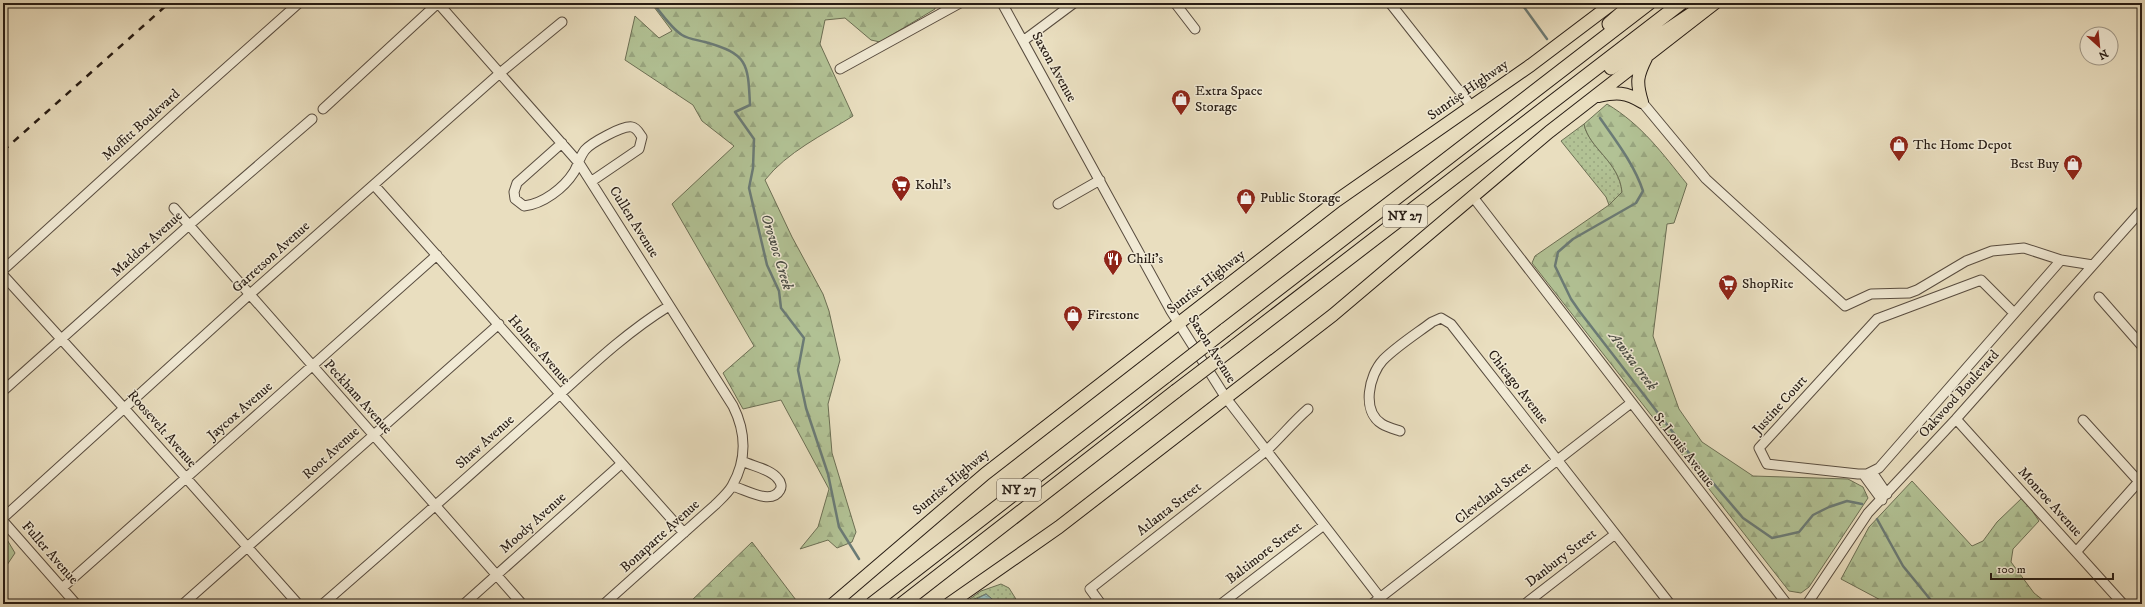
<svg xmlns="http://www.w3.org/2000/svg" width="2145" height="607" font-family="'IM FELL DW Pica',serif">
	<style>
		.grass { fill: url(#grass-dots); stroke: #6c6f54 }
		.forest { fill: url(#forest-firs); stroke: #6c6f54 }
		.water { fill: url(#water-waves); stroke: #6b7b76 }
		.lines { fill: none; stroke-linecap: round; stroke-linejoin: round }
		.stream { stroke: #6b7b76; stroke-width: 2.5 }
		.minor-casing { stroke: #584c3f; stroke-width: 11 }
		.major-casing { stroke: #271c14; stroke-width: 14 }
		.highway-casing { stroke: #271c14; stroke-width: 15 }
		.minor { stroke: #f1ead5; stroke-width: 9 }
		.major { stroke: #e9debf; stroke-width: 12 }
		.highway { stroke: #e9debf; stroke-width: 13 }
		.rail { stroke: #271c14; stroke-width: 2.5; stroke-dasharray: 7 7; stroke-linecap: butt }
		.highway-bridge-casing { stroke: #271c14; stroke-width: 15; stroke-linecap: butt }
		.highway-bridge { stroke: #e9debf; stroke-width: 13 }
		.labels { text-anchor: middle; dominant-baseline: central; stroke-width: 3; stroke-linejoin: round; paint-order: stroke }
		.shield { fill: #f1ead5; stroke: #645a4e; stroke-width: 1 }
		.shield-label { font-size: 13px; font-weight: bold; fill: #271c14 }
		.street-label { font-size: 14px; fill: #271c14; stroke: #f1ead5 }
		.poi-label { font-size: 14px; fill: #271c14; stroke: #f1ead5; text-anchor: start }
		.water-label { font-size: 15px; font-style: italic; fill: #494c45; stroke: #f1ead5 }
	</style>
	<defs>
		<pattern id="grass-dots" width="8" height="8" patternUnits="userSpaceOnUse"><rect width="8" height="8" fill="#b2c295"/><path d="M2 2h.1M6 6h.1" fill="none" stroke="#99a680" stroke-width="1.8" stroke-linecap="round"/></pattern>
		<pattern id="forest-firs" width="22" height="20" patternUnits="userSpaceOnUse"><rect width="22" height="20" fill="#b2c295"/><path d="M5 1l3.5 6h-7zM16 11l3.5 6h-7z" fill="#99a680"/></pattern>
		<pattern id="water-waves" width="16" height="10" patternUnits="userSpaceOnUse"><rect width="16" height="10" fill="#98bbb7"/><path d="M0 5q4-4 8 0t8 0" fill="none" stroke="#83a09c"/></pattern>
	</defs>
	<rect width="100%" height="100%" fill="#e9debf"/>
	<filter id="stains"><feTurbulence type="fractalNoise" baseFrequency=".005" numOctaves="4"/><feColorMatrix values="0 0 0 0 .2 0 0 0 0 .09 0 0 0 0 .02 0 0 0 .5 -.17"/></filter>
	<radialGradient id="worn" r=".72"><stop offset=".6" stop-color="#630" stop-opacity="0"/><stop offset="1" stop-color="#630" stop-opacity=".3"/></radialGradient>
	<path class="grass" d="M1584 124C1589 149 1619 161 1622 192L1609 205 1606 197 1561 141Z
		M1001 584 1009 588 1019 604H998L986 594 963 604 981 591Z"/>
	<path class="forest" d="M651 3H935V9L880 42 871 40 845 18 825 20 820 44 853 116C823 135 787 152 765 180L792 237 823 294 829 311 840 360 828 404 832 453 856 532 852 542 837 548 828 540 800 549 818 527 829 489 781 400 743 409 723 373 754 346 672 204 734 146 702 121 693 105 625 60 635 16 659 38 672 31Z
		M1607 104C1642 125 1662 153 1687 184L1674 223 1667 224 1653 336 1679 409 1702 442 1753 476 1848 479 1863 487 1868 498 1809 587 1801 593 1789 591 1532 263 1535 256 1609 205 1622 192C1619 161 1589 149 1584 124Z
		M1912 481 1972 546 1983 541 1997 522 2023 497 2039 521 2013 549 2011 562 2034 593 2048 604H1888L1841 579 1869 527Z
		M3 533 15 553 3 571Z
		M752 542 799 604H688Z"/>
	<path class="water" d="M986 594 998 604H967Z"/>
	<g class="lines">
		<path class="stream" d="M653 3C661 13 671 28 682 35 688 39 698 40 705 42 748 54 748 63 750 105L735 112 754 139 753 168 749 188 767 265 779 291 781 308 804 338 798 370 806 408 828 474 839 527 859 559
			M1521 3 1547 39
			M1600 118C1616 141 1634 164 1643 191L1636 203 1573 239 1558 252 1555 266 1571 299 1580 312 1702 470 1743 518 1772 538 1799 532 1813 515 1829 507 1847 501 1862 504
			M1877 519 1903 566 1934 604"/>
		<defs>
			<path id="minor" d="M438 3 579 163 733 406C746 432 747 460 732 486 728 493 721 499 715 505L604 604
				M1002 3 1171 311 1226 398 1385 604
				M1175 3 1195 29
				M1390 3 1472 107
				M1023 41 1074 3
				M840 69 960 3
				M1642 102 1706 179 1845 306 1871 294 1909 293 1917 290 1966 261 1992 251 2024 248 2061 260 2093 265
				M323 109 438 3
				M562 143 517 183 514 192 515 199 524 206C543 204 564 188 574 172 578 165 580 156 585 150 591 143 623 125 632 127 637 128 639 133 642 137L639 149 592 181
				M374 185 684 533
				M1473 197 1787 604
				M1058 204 1100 180
				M174 208 522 604
				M3 270 181 108 299 3
				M3 275 124 408 298 604
				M2099 297 2142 346
				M2014 313 1981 280 1877 319 1759 448 1767 464 1858 474H1867L1879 468 2061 260
				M3 391 188 226 312 119
				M1956 419 2123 604
				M2083 420 2142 485
				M1400 431C1394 429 1387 427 1382 424 1361 411 1369 375 1383 360 1397 346 1416 334 1432 322L1441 318 1451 324 1670 604
				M1872 472 1887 494
				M1863 474 1882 500
				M732 486C745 489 771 506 780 490 782 487 781 482 778 479 771 469 752 466 742 461
				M3 518 249 295 500 73 562 22
				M3 521 76 604
				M2076 552 2142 478
				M62 588 437 255
				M183 604 499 324
				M323 604C392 544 461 483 529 422 575 382 617 338 669 306
				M464 604 621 464
				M1101 604 1090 589 1266 451C1281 437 1293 422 1308 409
				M1221 604 1324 525
				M1372 604 1631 403
				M1525 604 1614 535
				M1807 604 1868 513 1956 419 2142 210"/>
			<path id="major" d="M1599 96C1616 92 1626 92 1642 102
				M1642 102C1636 82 1637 76 1646 58
				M833 604 985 474 1336 201 1531 65 1613 3
				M949 604 1059 527 1333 315 1549 132 1715 3"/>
			<path id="highway" d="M1609 24 1633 3
				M1611 68 1708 3
				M1225 330 1649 3
				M1235 346 1681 3
				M872 604 1166 376
				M902 604 1176 391"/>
		</defs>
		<use href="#minor" class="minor-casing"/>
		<use href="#major" class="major-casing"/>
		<use href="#highway" class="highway-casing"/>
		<use href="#minor" class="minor"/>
		<use href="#major" class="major"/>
		<use href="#highway" class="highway"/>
		<path class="rail" d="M3 151 169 3"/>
		<defs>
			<path id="highway-bridge" d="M1166 376 1225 330
				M1176 391 1235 346"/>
		</defs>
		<use href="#highway-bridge" class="highway-bridge-casing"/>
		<use href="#highway-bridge" class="highway-bridge"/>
	</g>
	<defs>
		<symbol id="shop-pin" viewBox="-11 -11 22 30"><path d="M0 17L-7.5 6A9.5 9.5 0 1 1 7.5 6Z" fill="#8f2418" stroke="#f1ead5"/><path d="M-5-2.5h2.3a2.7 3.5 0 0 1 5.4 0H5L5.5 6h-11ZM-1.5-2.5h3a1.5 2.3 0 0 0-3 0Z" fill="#fff"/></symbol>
		<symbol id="supermarket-pin" viewBox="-11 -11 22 30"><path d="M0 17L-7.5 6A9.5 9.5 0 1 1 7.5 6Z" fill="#8f2418" stroke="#f1ead5"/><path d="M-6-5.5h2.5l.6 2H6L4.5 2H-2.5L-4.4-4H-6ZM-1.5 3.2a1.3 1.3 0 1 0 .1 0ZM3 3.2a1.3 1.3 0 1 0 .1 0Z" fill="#fff"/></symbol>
		<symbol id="restaurant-pin" viewBox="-11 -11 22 30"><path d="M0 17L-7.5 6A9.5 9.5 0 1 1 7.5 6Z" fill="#8f2418" stroke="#f1ead5"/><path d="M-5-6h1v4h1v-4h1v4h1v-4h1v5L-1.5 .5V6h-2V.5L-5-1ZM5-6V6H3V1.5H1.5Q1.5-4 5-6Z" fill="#fff"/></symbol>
	</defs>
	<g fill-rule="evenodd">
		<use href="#shop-pin" x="1170" y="88" width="22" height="30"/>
		<use href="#shop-pin" x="1888" y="134" width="22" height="30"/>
		<use href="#shop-pin" x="2062" y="153" width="22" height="30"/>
		<use href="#supermarket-pin" x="890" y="174" width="22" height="30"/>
		<use href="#shop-pin" x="1235" y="187" width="22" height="30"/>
		<use href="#restaurant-pin" x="1102" y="248" width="22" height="30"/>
		<use href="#supermarket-pin" x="1717" y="273" width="22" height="30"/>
		<use href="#shop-pin" x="1062" y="304" width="22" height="30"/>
	</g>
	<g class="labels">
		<g class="shield">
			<rect x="1383" y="205" width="44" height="22" rx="3"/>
			<rect x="997" y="479" width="44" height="22" rx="3"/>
		</g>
		<g class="shield-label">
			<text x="1405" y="216">NY 27</text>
			<text x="1019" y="490">NY 27</text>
		</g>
		<g class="street-label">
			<text transform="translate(1054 67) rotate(61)">Saxon Avenue</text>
			<text transform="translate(1468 90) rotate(-35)">Sunrise Highway</text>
			<text transform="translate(141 125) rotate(-42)">Moffitt Boulevard</text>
			<text transform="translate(634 222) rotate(58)">Cullen Avenue</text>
			<text transform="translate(147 244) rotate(-42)">Maddox Avenue</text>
			<text transform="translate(271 257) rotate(-42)">Garretson Avenue</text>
			<text transform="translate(1206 282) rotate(-38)">Sunrise Highway</text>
			<text transform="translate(1212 349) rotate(58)">Saxon Avenue</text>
			<text transform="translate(539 350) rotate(49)">Holmes Avenue</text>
			<text transform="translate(1518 387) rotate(52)">Chicago Avenue</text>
			<text transform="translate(1959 394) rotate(-48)">Oakwood Boulevard</text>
			<text transform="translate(358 397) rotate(48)">Peckham Avenue</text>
			<text transform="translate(1780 405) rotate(-48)">Justine Court</text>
			<text transform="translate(240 411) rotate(-41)">Jaycox Avenue</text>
			<text transform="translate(162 429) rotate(49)">Roosevelt Avenue</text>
			<text transform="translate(485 442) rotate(-42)">Shaw Avenue</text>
			<text transform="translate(1684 450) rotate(52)">St Louis Avenue</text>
			<text transform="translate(331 453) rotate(-42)">Root Avenue</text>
			<text transform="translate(951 482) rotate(-40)">Sunrise Highway</text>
			<text transform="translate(1493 493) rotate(-38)">Cleveland Street</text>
			<text transform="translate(2050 502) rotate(48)">Monroe Avenue</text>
			<text transform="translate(1169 509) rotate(-38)">Atlanta Street</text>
			<text transform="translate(533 523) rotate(-42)">Moody Avenue</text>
			<text transform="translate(660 536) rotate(-42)">Bonaparte Avenue</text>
			<text transform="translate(50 553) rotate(49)">Fuller Avenue</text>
			<text transform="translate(1264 553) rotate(-38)">Baltimore Street</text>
			<text transform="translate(1561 558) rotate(-38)">Danbury Street</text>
		</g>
		<g class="poi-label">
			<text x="1195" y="91">Extra Space<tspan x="1195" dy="16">Storage</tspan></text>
			<text x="1913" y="145">The Home Depot</text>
			<text x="2059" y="164" text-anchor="end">Best Buy</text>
			<text x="915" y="185">Kohl's</text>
			<text x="1260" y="198">Public Storage</text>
			<text x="1127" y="259">Chili's</text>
			<text x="1742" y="284">ShopRite</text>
			<text x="1087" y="315">Firestone</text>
		</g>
		<g class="water-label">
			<text transform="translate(777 252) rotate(73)">Orowoc Creek</text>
			<text transform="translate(1633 361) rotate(53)">Awixa creek</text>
		</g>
	</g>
	<rect width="2145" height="607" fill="none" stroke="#e9debf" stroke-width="16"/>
	<rect x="4" y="4" width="2137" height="599" fill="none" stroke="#271c14" stroke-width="2"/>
	<rect x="8" y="8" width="2129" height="591" fill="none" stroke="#271c14"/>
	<g transform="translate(2099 46) rotate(153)"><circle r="19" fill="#f1ead5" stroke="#a09888"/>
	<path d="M0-3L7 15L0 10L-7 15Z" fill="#8f2418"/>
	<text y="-6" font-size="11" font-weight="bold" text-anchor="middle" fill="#271c14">N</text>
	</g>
	<path d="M1991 573v6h122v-6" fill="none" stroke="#271c14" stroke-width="2"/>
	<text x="1997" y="573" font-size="12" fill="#271c14" stroke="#f1ead5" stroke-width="3" paint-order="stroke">100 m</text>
	<rect width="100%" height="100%" filter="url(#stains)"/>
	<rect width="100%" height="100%" fill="url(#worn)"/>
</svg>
